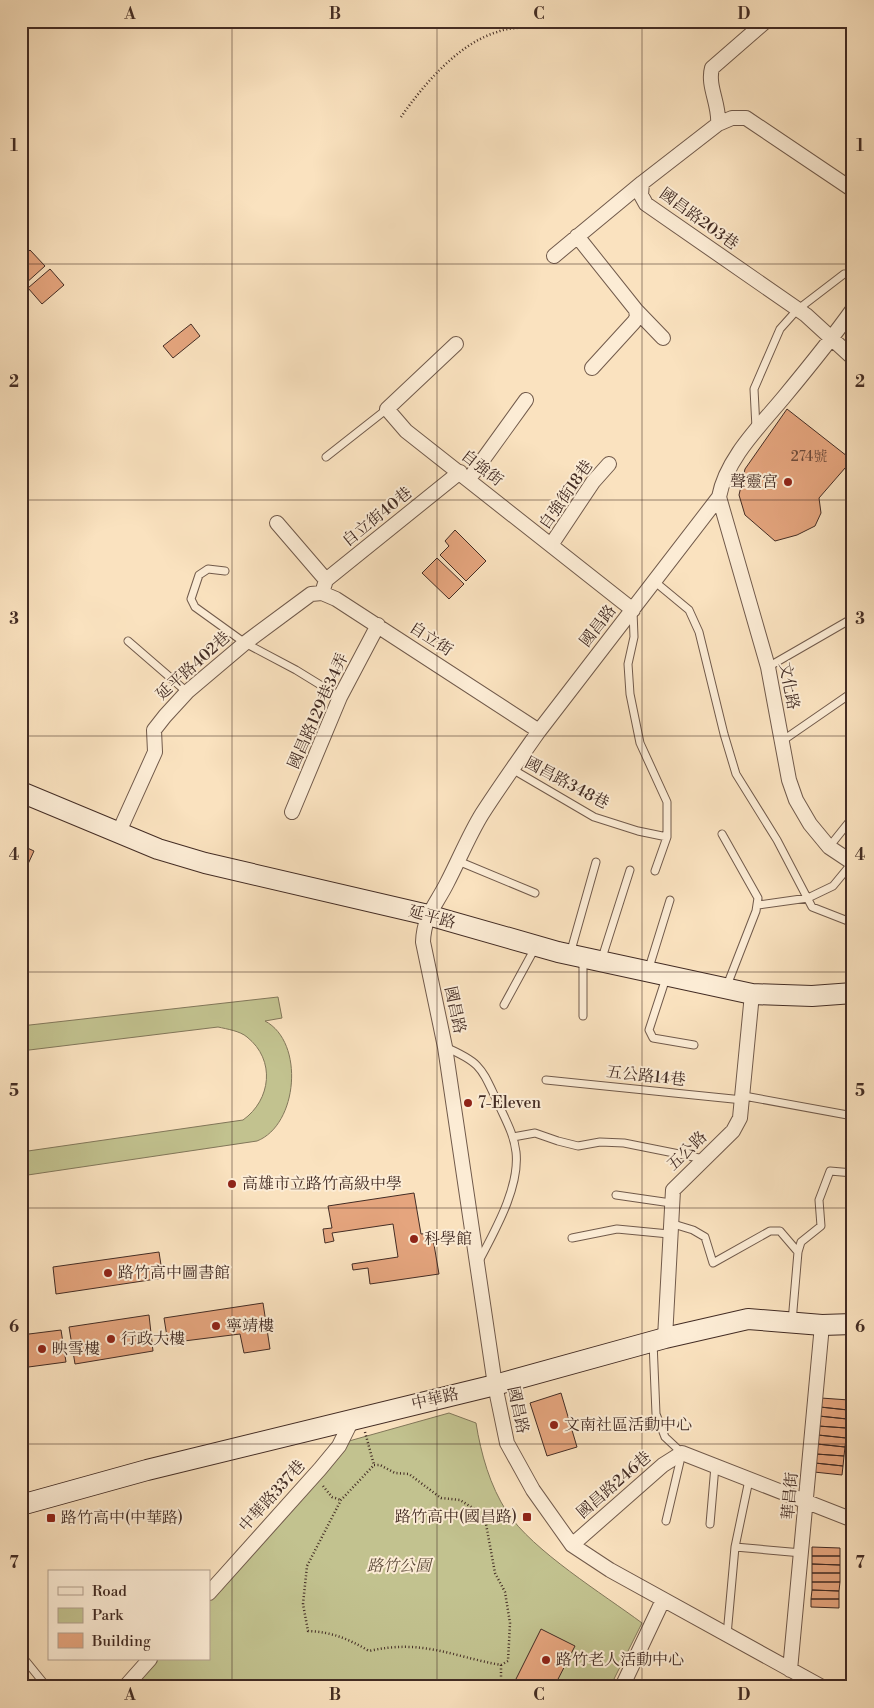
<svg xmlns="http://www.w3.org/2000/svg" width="874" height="1708" font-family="'Libre Bodoni','Noto Serif TC',serif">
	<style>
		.green { fill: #c2c28f; stroke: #82775a }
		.building { fill: #e5a57e; stroke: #432c24 }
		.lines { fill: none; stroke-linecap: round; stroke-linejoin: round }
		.lane-casing { stroke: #715a4b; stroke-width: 9 }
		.street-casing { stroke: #715a4b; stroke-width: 16 }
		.secondary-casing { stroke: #432c24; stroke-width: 22 }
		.path { stroke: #432c24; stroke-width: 2.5; stroke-dasharray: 1 2.5; stroke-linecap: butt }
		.lane { stroke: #fcecd5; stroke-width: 7 }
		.street { stroke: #fcecd5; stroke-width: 14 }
		.secondary { stroke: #fcecd5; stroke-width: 20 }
		.grid { fill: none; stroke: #432c24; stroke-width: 1; stroke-opacity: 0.55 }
		.poi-dot { fill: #8f2418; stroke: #fcecd5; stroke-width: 2 }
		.labels { text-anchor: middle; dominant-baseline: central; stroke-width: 4; stroke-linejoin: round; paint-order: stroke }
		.number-label { font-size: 14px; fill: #6c4a3a }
		.street-label { font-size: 16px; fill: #432c24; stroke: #fcecd5 }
		.poi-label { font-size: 16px; fill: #432c24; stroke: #fcecd5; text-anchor: start }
		.park-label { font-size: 16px; font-style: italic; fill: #5c4a39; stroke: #fcecd5 }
		.neatline { fill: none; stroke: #432c24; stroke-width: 2 }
		.grid-label { font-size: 16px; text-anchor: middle; font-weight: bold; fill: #432c24 }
	</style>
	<rect width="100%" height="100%" fill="#fae2bf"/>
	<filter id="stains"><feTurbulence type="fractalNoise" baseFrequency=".004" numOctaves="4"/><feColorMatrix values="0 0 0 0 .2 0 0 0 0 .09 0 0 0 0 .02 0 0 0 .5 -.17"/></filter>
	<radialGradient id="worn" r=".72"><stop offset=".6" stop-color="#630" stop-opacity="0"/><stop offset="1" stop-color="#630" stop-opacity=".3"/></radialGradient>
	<path class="green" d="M278 997 282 1018 265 1021C305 1042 298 1125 257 1141L21 1176V1152L243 1120C271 1100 276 1060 247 1037 240 1031 227 1029 218 1027L21 1051V1026Z
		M449 1413 476 1423C481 1454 490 1486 507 1512 533 1551 603 1594 642 1623L610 1687H132L156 1659H209V1600L349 1441Z"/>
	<path class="building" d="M30 250 45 266 25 284 21 281V258Z
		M50 269 64 285 42 304 28 288Z
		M191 324 200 336 173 358 163 346Z
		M787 409 852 460 819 498 821 513 815 526 797 535 775 541 745 515 739 495 745 469Z
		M455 530 486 561 466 581 440 555 449 546 445 541Z
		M437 558 464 584 449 599 422 573Z
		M21 845 34 851 22 877H21Z
		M414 1193 421 1234 432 1233 439 1274 370 1284 368 1268 353 1270 352 1264 398 1257 393 1224 332 1233 334 1241 325 1243 323 1229 332 1228 328 1206Z
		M159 1252 163 1278 56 1294 53 1267Z
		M263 1303 270 1349 244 1353 240 1334 168 1343 164 1318Z
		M149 1315 153 1351 75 1364 69 1327Z
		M61 1330 66 1362 21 1368V1335Z
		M561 1393 577 1447 547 1456 530 1403Z
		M821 1398 849 1400 848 1410 820 1407Z
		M820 1407 848 1410 847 1419 819 1416Z
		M819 1416 847 1419 846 1428 818 1426Z
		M818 1426 846 1428V1438L818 1435Z
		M818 1435 846 1438 845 1447 817 1444Z
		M817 1444 845 1447 844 1456 816 1454Z
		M816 1454 844 1456 843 1466 815 1463Z
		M815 1463 843 1466 842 1475 814 1472Z
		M812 1547 840 1548V1556H812Z
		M812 1556H840V1565L812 1564Z
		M812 1564 840 1565V1573H812Z
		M812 1573H840V1582H812Z
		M812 1582H840L839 1591 812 1590Z
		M812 1590 839 1591V1599H811Z
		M811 1599H839V1608L811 1607Z
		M541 1629 575 1646 554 1687H512Z"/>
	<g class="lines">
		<defs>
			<path id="lane" d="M756 428 754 389 780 329 797 310 844 274
				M326 457 387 409
				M225 571 208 569 199 575 191 599 195 607 245 643 296 670 340 697
				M654 581 689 610 699 632 724 734 736 774 777 840 812 907 853 923
				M633 611 634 637 628 664 630 694 640 743 667 802V837L655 871
				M128 641 187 692
				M768 667 853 618
				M782 741 853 692
				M512 769 594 817 638 831 667 837
				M722 834 758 898 756 911 726 988
				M829 847 853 817
				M458 861 535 893
				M758 905 808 898 833 886 852 863
				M570 954 596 862
				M601 961 630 870
				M648 971 670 900
				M666 978 649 1030 653 1038 694 1045
				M504 1005 535 948
				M583 1016V959
				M445 1047C482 1063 481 1068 498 1103 505 1119 514 1134 516 1152 520 1188 494 1232 478 1263
				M546 1080 743 1100
				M744 1096 853 1116
				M513 1137 535 1133 558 1141 578 1146 600 1142 624 1143 704 1159
				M616 1195 671 1203
				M670 1223 693 1230 705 1237 713 1263 770 1231H780L798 1252
				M572 1238 617 1229 669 1234
				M792 1322 798 1252 801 1242 821 1226 819 1200 830 1171 853 1173
				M653 1342 656 1414 665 1437 682 1453 666 1521
				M710 1524 715 1466
				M735 1547 802 1553
				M727 1635 735 1547 749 1480
				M21 1655 47 1687"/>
			<path id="street" d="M718 124C720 105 707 86 712 68L766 21
				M853 190 746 118H732L718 124 642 183 641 195 646 204 806 315 853 358
				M577 236 636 310 663 338
				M554 256 642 183
				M456 344 387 409 406 431 633 610
				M592 368 634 322 637 317 636 310
				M469 479 526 400
				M719 497 768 667 789 780 796 800 810 824 829 847 853 863
				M277 523 326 580
				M551 545 593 482 609 464
				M322 593 326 580 460 472
				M292 812 340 697 378 625
				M118 834 155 752 154 730 165 716 187 692 245 643 311 594 322 593 336 599 539 731
				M665 1338 673 1190 733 1131 740 1118 752 994
				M572 1545 663 1465 682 1453 853 1520
				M209 1593 320 1469 339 1446 353 1418
				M790 1670 822 1325
				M125 1687 150 1659
				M622 1687 663 1600
				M822 1687 610 1570 572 1545 533 1490 507 1443 495 1385 445 1047 423 942C424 915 436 905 447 883 459 860 469 835 482 814 500 786 520 758 539 731L719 497C726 459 760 426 784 397 808 368 831 340 853 309"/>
			<path id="secondary" d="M21 792 158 849 205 863 428 915 558 952 752 994 812 996 853 993
				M21 1505 147 1470 495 1385 665 1338 748 1319 822 1325 853 1324"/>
		</defs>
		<use href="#lane" class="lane-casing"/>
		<use href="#street" class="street-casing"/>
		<use href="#secondary" class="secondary-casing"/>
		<path class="path" d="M401 117C424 84 458 44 497 32 507 28 518 28 528 27
			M365 1432 374 1465
			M374 1465H380L395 1473 409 1474 441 1498 460 1500 476 1510 486 1524 495 1573 505 1592 510 1623 508 1661 501 1665C451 1656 422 1639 369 1651 349 1639 332 1632 308 1631L303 1604 307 1566 341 1500Z
			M323 1486 332 1497 341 1500
			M501 1687V1665"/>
		<use href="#lane" class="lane"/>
		<use href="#street" class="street"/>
		<use href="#secondary" class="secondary"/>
	</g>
	<path class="grid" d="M232 21V1687M437 21V1687M642 21V1687M21 264H853M21 500H853M21 736H853M21 972H853M21 1208H853M21 1444H853"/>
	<g class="poi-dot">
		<circle cx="788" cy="482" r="5"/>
		<circle cx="468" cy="1103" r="5"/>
		<circle cx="232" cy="1184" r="5"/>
		<circle cx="414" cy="1239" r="5"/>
		<circle cx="108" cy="1273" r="5"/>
		<circle cx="216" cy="1326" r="5"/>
		<circle cx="111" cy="1339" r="5"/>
		<circle cx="42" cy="1349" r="5"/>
		<circle cx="554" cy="1425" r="5"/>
		<rect x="522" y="1512" width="10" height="10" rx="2.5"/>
		<rect x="46" y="1513" width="10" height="10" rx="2.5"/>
		<circle cx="546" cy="1660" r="5"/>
	</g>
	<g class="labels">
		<g class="number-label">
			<text x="809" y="457">274號</text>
		</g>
		<g class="street-label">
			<text transform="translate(699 219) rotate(36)">國昌路203巷</text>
			<text transform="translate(482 468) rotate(38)">自強街</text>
			<text transform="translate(566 495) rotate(-55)">自強街18巷</text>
			<text transform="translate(377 517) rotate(-39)">自立街40巷</text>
			<text transform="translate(598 626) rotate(-52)">國昌路</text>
			<text transform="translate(431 639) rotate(33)">自立街</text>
			<text transform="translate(193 666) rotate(-42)">延平路402巷</text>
			<text transform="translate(789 686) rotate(79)">文化路</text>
			<text transform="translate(318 711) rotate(-66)">國昌路129巷34弄</text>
			<text transform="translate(567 783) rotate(28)">國昌路348巷</text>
			<text transform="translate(432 917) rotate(15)">延平路</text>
			<text transform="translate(455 1010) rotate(78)">國昌路</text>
			<text transform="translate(646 1076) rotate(6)">五公路14巷</text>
			<text transform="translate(687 1151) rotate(-44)">五公路</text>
			<text transform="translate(435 1399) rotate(-13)">中華路</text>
			<text transform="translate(518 1410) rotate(78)">國昌路</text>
			<text transform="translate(614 1485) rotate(-41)">國昌路246巷</text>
			<text transform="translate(272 1496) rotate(-48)">中華路337巷</text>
			<text transform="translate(790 1496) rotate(-85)">華昌街</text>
		</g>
		<g class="poi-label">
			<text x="778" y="482" text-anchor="end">聲靈宮</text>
			<text x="478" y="1103">7-Eleven</text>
			<text x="242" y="1184">高雄市立路竹高級中學</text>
			<text x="424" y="1239">科學館</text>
			<text x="118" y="1273">路竹高中圖書館</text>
			<text x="226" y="1326">寧靖樓</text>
			<text x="121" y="1339">行政大樓</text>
			<text x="52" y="1349">映雪樓</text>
			<text x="564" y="1425">文南社區活動中心</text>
			<text x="517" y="1517" text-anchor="end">路竹高中(國昌路)</text>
			<text x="61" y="1518">路竹高中(中華路)</text>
			<text x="556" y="1660">路竹老人活動中心</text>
		</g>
		<g class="park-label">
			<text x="399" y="1566">路竹公園</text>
		</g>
	</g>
	<rect width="874" height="1708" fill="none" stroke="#fae2bf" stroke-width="55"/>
	<rect x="48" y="1570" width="162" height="90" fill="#fcecd5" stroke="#b29f8e"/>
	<rect x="58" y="1587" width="25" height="8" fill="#fcecd5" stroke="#b29f8e"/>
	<text x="92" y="1596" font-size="15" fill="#432c24">Road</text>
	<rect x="58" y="1608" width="25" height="15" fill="#c2c28f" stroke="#b29f8e"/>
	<text x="92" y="1620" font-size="15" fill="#432c24">Park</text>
	<rect x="58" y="1633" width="25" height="15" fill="#e5a57e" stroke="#b29f8e"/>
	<text x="92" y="1646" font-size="15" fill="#432c24">Building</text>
	<rect x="28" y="28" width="818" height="1652" class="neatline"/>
	<g class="grid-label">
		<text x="130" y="19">A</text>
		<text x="335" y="19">B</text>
		<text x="539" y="19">C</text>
		<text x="744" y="19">D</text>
		<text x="14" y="151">1</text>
		<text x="860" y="151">1</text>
		<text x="14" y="387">2</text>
		<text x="860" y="387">2</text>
		<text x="14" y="624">3</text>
		<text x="860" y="624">3</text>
		<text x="14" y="860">4</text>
		<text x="860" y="860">4</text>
		<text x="14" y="1096">5</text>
		<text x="860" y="1096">5</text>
		<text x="14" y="1332">6</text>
		<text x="860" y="1332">6</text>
		<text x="14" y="1568">7</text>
		<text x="860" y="1568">7</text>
		<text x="130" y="1700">A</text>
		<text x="335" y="1700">B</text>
		<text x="539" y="1700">C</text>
		<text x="744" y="1700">D</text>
	</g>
	<rect width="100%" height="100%" filter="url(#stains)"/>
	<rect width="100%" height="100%" fill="url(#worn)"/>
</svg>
